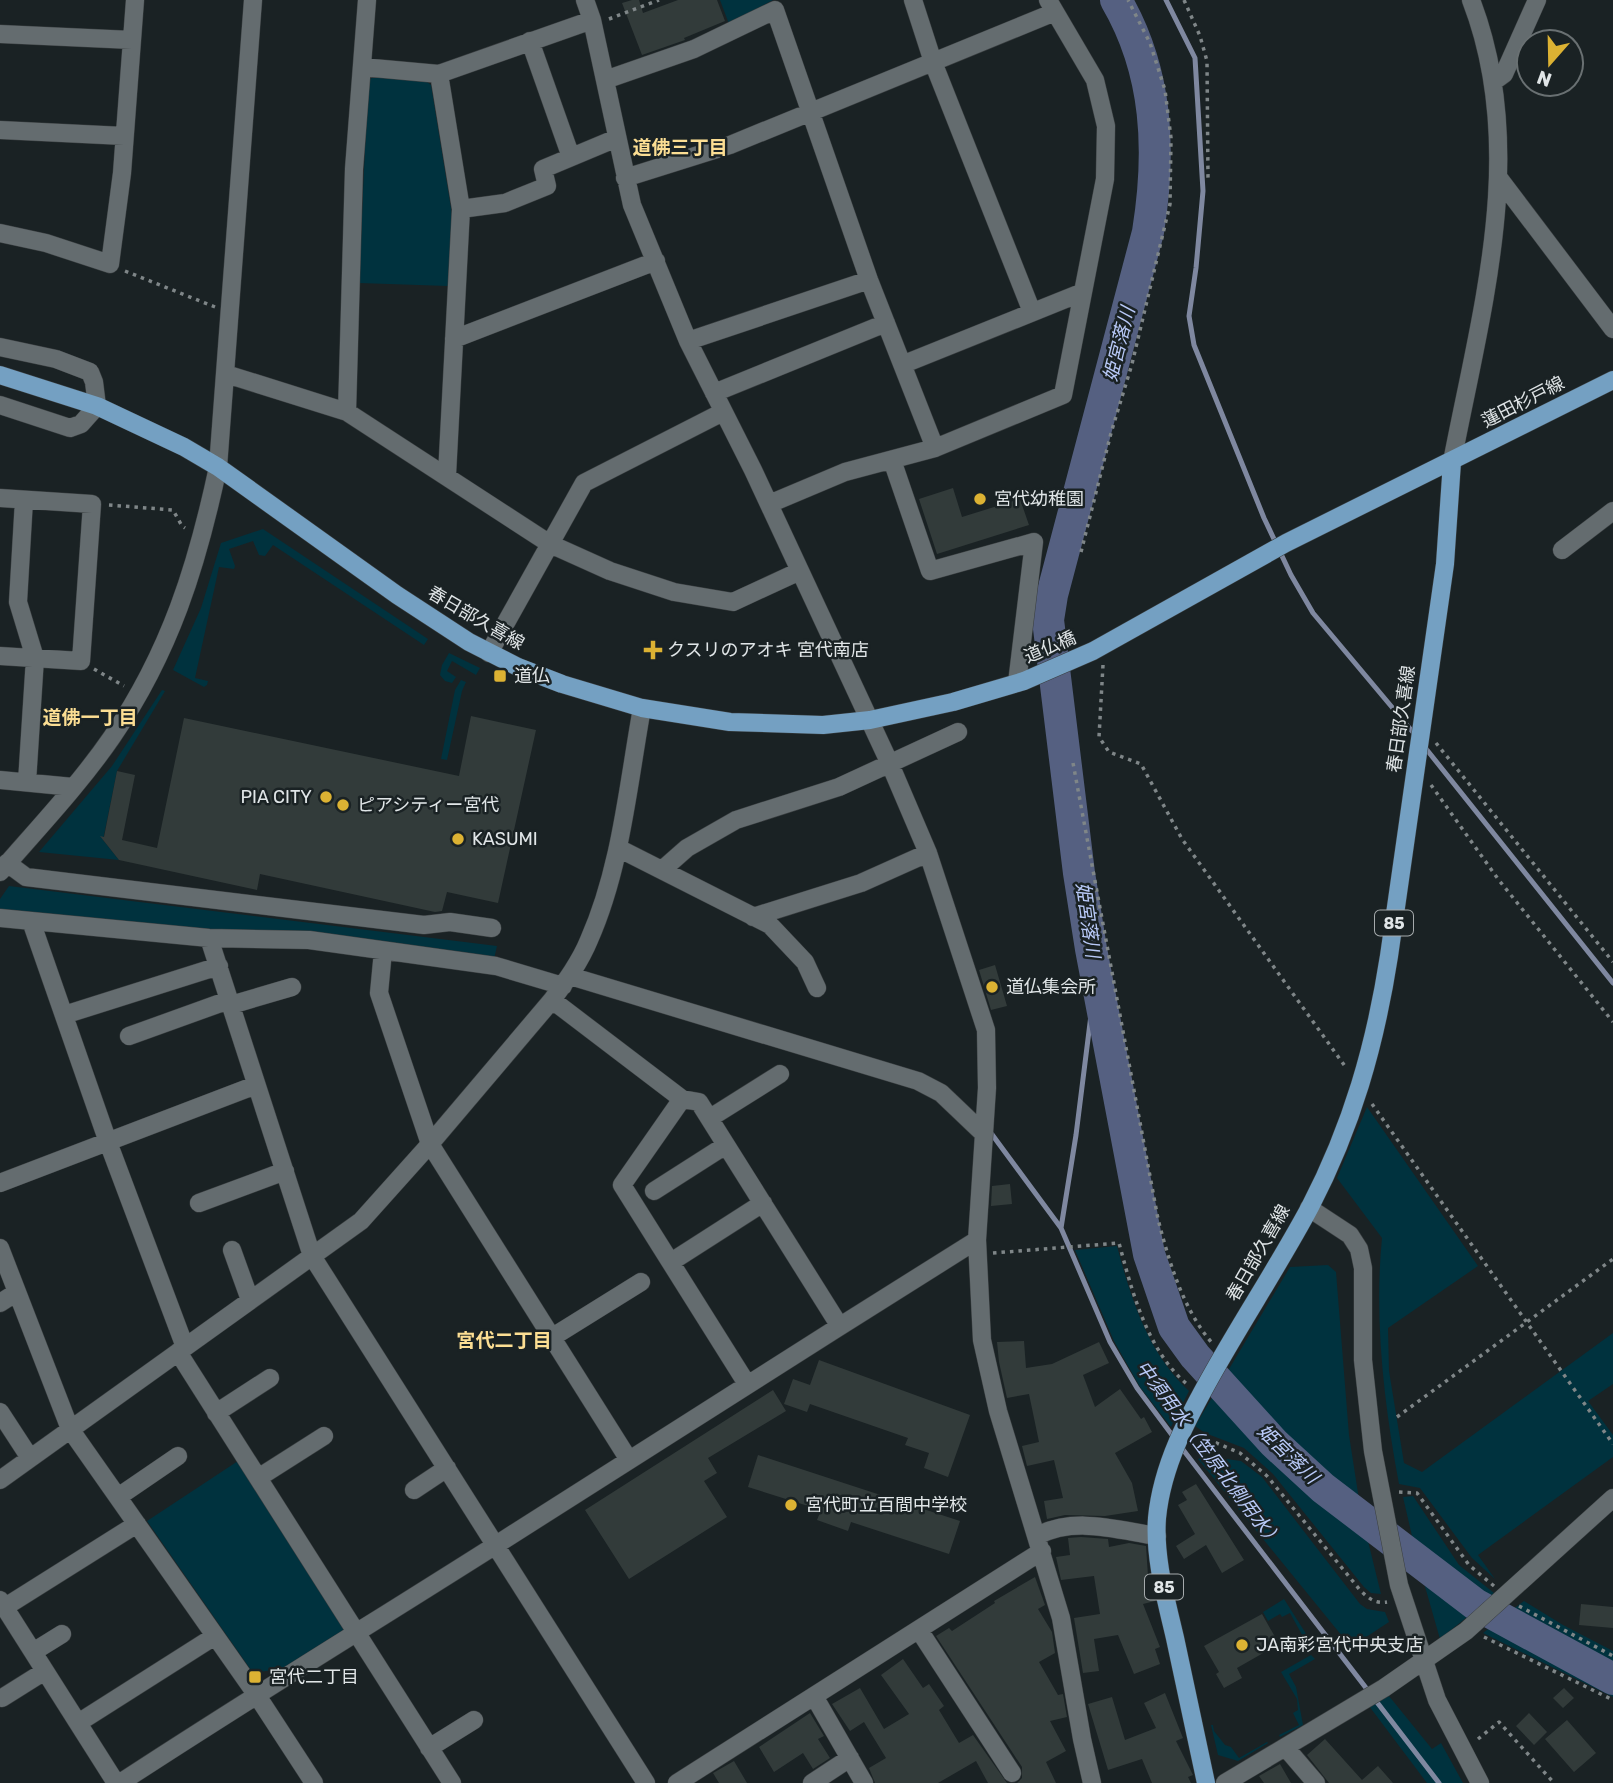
<svg xmlns="http://www.w3.org/2000/svg" width="1613" height="1783" font-family="Rubik,'Noto Sans JP',sans-serif">
	<style>
		.green { fill: #00323e }
		.lines { fill: none; stroke-linecap: round; stroke-linejoin: round }
		.stream { stroke: #7f88a0; stroke-width: 5 }
		.river { stroke: #556081; stroke-width: 32 }
		.building { fill: #323b3a }
		.minor-casing { stroke: #3a3f41; stroke-width: 19 }
		.major-casing { stroke: #3a3f41; stroke-width: 19 }
		.path { stroke: #7f8688; stroke-width: 3.5; stroke-dasharray: 3.5 5; stroke-linecap: butt }
		.minor { stroke: #646c6f; stroke-width: 18 }
		.major { stroke: #74a0c2; stroke-width: 18 }
		.poi-dot { fill: #dcb233; stroke: #1a2224; stroke-width: 2.5 }
		.labels { text-anchor: middle; dominant-baseline: central; stroke-width: 5; stroke-linejoin: round; paint-order: stroke }
		.shield { fill: #1a2224; stroke: #a5aaac; stroke-width: 2 }
		.shield-label { font-size: 16px; font-weight: bold; fill: #e0e5e7 }
		.street-label { font-size: 18px; fill: #e0e5e7; stroke: #1a2224 }
		.poi-label { font-size: 18px; fill: #e0e5e7; stroke: #1a2224; text-anchor: start }
		.neighbourhood-label { font-size: 19px; font-weight: bold; fill: #fcde93; stroke: #1a2224 }
		.water-label { font-size: 19px; font-style: italic; fill: #b8c9f7; stroke: #1a2224 }
	</style>
	<rect width="100%" height="100%" fill="#1a2224"/>
	<path class="green" d="M720 0H773L729 24Z
		M374 76 426 81 431 85 452 214 448 286 359 283 368 81Z
		M263 529 428 639 424 645 273 545 265 556 259 555 253 541 229 549 235 566 234 569 219 567 195 678 208 681 207 685 204 687 173 670 201 608 221 543Z
		M449 653 480 668 476 675 452 661 447 671 456 677 452 683 445 681 440 675 442 665Z
		M461 680 466 682 462 691 447 760 441 759 455 690Z
		M162 690 165 691 117 771 103 840 119 860 39 852 112 766Z
		M9 886 497 946 494 959 0 909V899Z
		M1367 1107 1478 1266 1388 1328 1389 1371 1404 1463 1422 1472 1613 1333V1384L1588 1401 1613 1435V1457L1478 1555 1495 1579 1472 1558 1420 1488 1399 1484C1384 1404 1374 1319 1382 1238L1337 1178Z
		M1117 1246C1131 1299 1148 1353 1189 1391L1171 1427 1140 1387 1114 1341 1075 1250Z
		M1328 1265 1336 1272 1349 1435 1360 1506 1299 1456 1259 1415 1226 1374 1290 1267Z
		M1216 1391 1246 1427 1367 1537 1381 1594 1371 1593 1364 1587 1273 1474 1244 1448 1205 1433 1195 1426Z
		M1205 1456 1241 1461 1262 1477 1360 1604 1367 1609 1385 1612 1389 1622 1351 1647 1198 1459Z
		M241 1459 348 1630 278 1674 273 1670 253 1673 147 1521Z
		M1413 1496 1459 1565 1494 1593 1487 1599 1435 1566 1415 1549 1403 1497Z
		M1422 1576 1446 1597 1472 1613 1440 1639Z
		M1284 1599 1310 1640 1306 1642 1290 1613 1282 1617 1280 1614 1268 1621 1263 1612Z
		M1524 1601 1563 1625 1613 1651V1670L1509 1612Z
		M1492 1626 1613 1688V1697L1483 1633Z
		M1311 1655 1315 1659 1289 1674 1296 1687 1303 1725 1280 1737 1279 1735 1299 1725 1293 1713 1298 1710 1297 1699 1281 1672Z
		M1389 1696 1432 1749 1441 1743 1463 1783H1427L1369 1706Z
		M1211 1725H1213L1214 1731 1225 1745 1231 1747 1239 1758 1267 1742 1268 1743 1238 1761 1218 1755Z"/>
	<g class="lines">
		<path class="stream" d="M1166 0 1195 58 1203 191 1196 268 1189 316 1194 345 1264 518 1291 575 1313 613 1417 737
			M1423 745 1613 983
			M1096 975 1076 1135 1061 1228 1110 1342 1137 1388 1175 1439
			M988 1129 1061 1228
			M1181 1447 1439 1783"/>
		<path class="river" d="M1116 0C1158 72 1161 151 1148 232L1052 595 1048 620 1079 873 1091 949 1149 1254 1174 1327 1195 1356 1274 1443 1323 1488 1475 1604 1613 1679"/>
	</g>
	<path class="building" d="M632 0H639L643 13 678 0H717L725 21 684 38 685 40 642 55 622 3Z
		M953 488 962 517 1020 499 1029 525 937 554 919 499Z
		M471 716 536 730 498 903 447 892 442 911 435 912 260 874 257 890 119 860 100 836 104 837 117 771 135 775 122 840 157 848 184 718 459 776Z
		M995 965 1007 1006 991 1010 979 970Z
		M1010 1184 1012 1204 991 1206 992 1186Z
		M1024 1341 1026 1368 1052 1364 1099 1342 1109 1363 1083 1375 1095 1407 1120 1389 1141 1419 1144 1417 1152 1432 1115 1453 1132 1483 1138 1511 1105 1516 1065 1515 1047 1519 1044 1501 1063 1498 1054 1460 1027 1466 1022 1446 1039 1442 1029 1394 1007 1398 999 1362 997 1342Z
		M819 1360 970 1415 948 1477 924 1468 929 1453 905 1445 908 1438 810 1404 807 1412 784 1404 793 1379 810 1385Z
		M773 1390 786 1411 708 1458 717 1473 704 1481 727 1517 629 1579 585 1510Z
		M758 1455 960 1521 949 1554 851 1522 848 1531 817 1520 821 1510 748 1487Z
		M1196 1484 1244 1560 1222 1573 1206 1545 1184 1559 1176 1546 1195 1534 1178 1505 1187 1500 1182 1492Z
		M1081 1537 1108 1539 1109 1547 1129 1543 1146 1546 1148 1576 1155 1601 1143 1604 1160 1647 1155 1649 1160 1664 1134 1674 1118 1635 1094 1639 1099 1671 1083 1673 1074 1618 1100 1614 1094 1576 1061 1580 1056 1557 1070 1555 1068 1538Z
		M1035 1577 1045 1605 1038 1609 1052 1632 1055 1653 1039 1662 1058 1695 1063 1694 1067 1717 1050 1721 1066 1751 1046 1762 1056 1783H1017L1022 1778V1767L936 1636 949 1628 952 1631 995 1603 994 1601Z
		M1581 1604 1613 1607V1628L1579 1625Z
		M1262 1614 1279 1644 1237 1668 1242 1678 1224 1688 1216 1674 1219 1672 1204 1646Z
		M903 1659 923 1688 929 1684 944 1706 939 1710 959 1743 973 1735 1007 1783H988L976 1761 938 1783H875L869 1768 886 1758 864 1722 850 1731 832 1704 860 1688 884 1729 909 1714 881 1675Z
		M1564 1688 1574 1698 1563 1708 1553 1698Z
		M1165 1693 1183 1738 1176 1741 1193 1775 1188 1777 1191 1783H1152L1142 1759 1108 1770 1088 1704 1112 1697 1125 1740 1156 1728 1144 1703Z
		M810 1713 824 1736 818 1739 830 1758 813 1769 803 1753 774 1772 759 1747Z
		M1529 1713 1547 1732 1534 1745 1516 1726Z
		M1567 1720 1596 1753 1574 1772 1545 1739Z
		M1325 1739 1362 1780 1378 1766 1393 1783H1329L1307 1755Z
		M734 1761 747 1783H719L713 1773Z
		M1280 1764 1291 1783H1264L1259 1776Z"/>
	<g class="lines">
		<defs>
			<path id="minor" d="M585 0 592 20 632 205 688 341 753 470 890 764 928 853 986 1030 987 1088 977 1240 982 1340 998 1411 1061 1618 1082 1739 1092 1783
				M913 0 933 62 1032 312
				M0 34 132 40
				M530 41 571 157
				M362 67 439 74 592 20
				M439 74 461 209 447 475
				M605 80 694 49 775 10 869 280 935 448
				M1493 82 1504 74 1537 0
				M0 130 124 136
				M1498 177 1613 329
				M625 178 730 145 1055 12
				M461 209 505 203 547 186 543 169 617 138
				M0 233 46 243 110 264 122 173 135 0
				M454 339 656 261
				M688 341 869 280
				M0 347 56 359 90 372 94 382 97 406 81 424 70 428 0 405
				M904 364 1083 292
				M226 374 347 412 550 544 610 571 674 592 733 602 800 571
				M714 393 886 323
				M347 412 354 169 367 0
				M892 460 930 571 1034 542 1017 683
				M1452 462C1481 311 1529 150 1471 0
				M0 498 92 504 81 661 0 656
				M24 500 18 602 35 658 27 782
				M769 504 845 472 935 448 1063 395 1105 179 1106 126 1095 80 1048 0
				M1562 550 1613 511
				M489 653 584 483 723 412
				M0 780 73 787
				M618 848 770 925 805 962 817 988
				M7 863 26 877 424 925 450 922 492 928
				M662 870 687 848 736 820 839 787 958 732
				M0 872C38 828 79 785 112 737 170 652 197 566 218 467L253 0
				M753 917 861 883 928 853
				M0 918 209 938 309 940 496 966 563 986
				M31 921 108 1142 185 1347
				M209 938 312 1256 646 1783
				M383 951 379 993 430 1144 629 1460
				M570 976 918 1081 941 1093 984 1134
				M552 1000 682 1099 699 1102 839 1325
				M231 1005 292 987
				M64 1015 219 966
				M129 1036 229 1000
				M682 1099 622 1185 747 1384
				M710 1118 780 1074
				M0 1183 256 1085
				M654 1191 726 1145
				M199 1203 285 1171
				M1309 1208 1350 1235 1359 1249 1363 1268V1360L1373 1451 1399 1585 1437 1700 1480 1783
				M0 1248 70 1429 256 1694 314 1783
				M232 1250 250 1300
				M671 1262 763 1203
				M0 1303 17 1292
				M551 1338 641 1282
				M178 1352 452 1783
				M0 1412 30 1458
				M216 1413 270 1378
				M258 1478 324 1436
				M0 1480 361 1221 430 1144 552 1000C566 981 580 962 589 940 621 868 628 785 642 708
				M414 1490 447 1468
				M118 1497 178 1456
				M1037 1536C1075 1516 1117 1530 1157 1536
				M0 1600 116 1783
				M5 1607 137 1524
				M919 1630 1012 1773
				M33 1652 62 1634
				M814 1696 864 1783
				M2 1698 45 1671
				M78 1723 215 1636
				M429 1748 474 1720
				M1286 1748 1316 1783
				M120 1783C245 1701 373 1623 499 1543 658 1442 817 1340 977 1240
				M677 1783 1042 1551
				M812 1783 850 1758
				M1225 1783 1384 1688 1466 1631 1613 1498"/>
			<path id="major" d="M0 375 97 406 184 447 218 467 397 595 469 642 518 667 562 684 642 708 730 722 823 725 870 720 953 702 1024 681 1093 651 1286 543 1613 380
				M1206 1783C1196 1735 1185 1686 1175 1638 1166 1599 1154 1558 1157 1518 1162 1465 1188 1417 1214 1371 1245 1316 1280 1263 1310 1207 1352 1126 1375 1046 1389 956L1445 564 1452 462"/>
		</defs>
		<use href="#minor" class="minor-casing"/>
		<use href="#major" class="major-casing"/>
		<path class="path" d="M1184 0 1200 36 1207 61 1208 179
			M609 19 659 0
			M125 271 215 307
			M109 505 173 510 182 526 185 528
			M1081 552 1111 433 1132 364 1170 204 1171 138 1165 90 1150 43 1128 0
			M1103 665 1099 737 1109 752 1141 764 1182 839 1347 1069
			M94 669 124 686
			M1436 743 1613 962
			M1073 763 1158 1219C1169 1262 1183 1309 1212 1343
			M1431 785 1498 879 1613 1022
			M1372 1104 1613 1444
			M993 1253 1119 1243C1132 1291 1147 1351 1188 1385
			M1397 1417 1613 1259
			M1200 1436 1240 1453 1267 1476 1360 1590C1368 1598 1375 1604 1387 1602
			M1399 1492 1417 1493 1469 1565 1494 1586
			M1519 1606 1613 1656
			M1484 1637 1613 1700
			M1478 1739 1499 1722 1554 1783"/>
		<use href="#minor" class="minor"/>
		<use href="#major" class="major"/>
	</g>
	<g class="poi-dot">
		<circle cx="980" cy="499" r="7"/>
		<path d="M649.5 639.5h7v7h7v7h-7v7h-7v-7h-7v-7h7z"/>
		<rect x="493" y="669" width="14" height="14" rx="3.5"/>
		<circle cx="326" cy="797" r="7"/>
		<circle cx="343" cy="805" r="7"/>
		<circle cx="458" cy="839" r="7"/>
		<circle cx="992" cy="987" r="7"/>
		<circle cx="791" cy="1505" r="7"/>
		<circle cx="1242" cy="1645" r="7"/>
		<rect x="248" y="1670" width="14" height="14" rx="3.5"/>
	</g>
	<g class="labels">
		<g class="shield">
			<rect x="1375" y="910.5" width="38" height="25" rx="5"/>
			<rect x="1145" y="1574.5" width="38" height="25" rx="5"/>
		</g>
		<g class="shield-label">
			<text x="1394" y="923">85</text>
			<text x="1164" y="1587">85</text>
		</g>
		<g class="street-label">
			<text transform="translate(1523 402) rotate(-27)">蓮田杉戸線</text>
			<text transform="translate(476 618) rotate(30)">春日部久喜線</text>
			<text transform="translate(1050 647) rotate(-23)">道仏橋</text>
			<text transform="translate(1401 719) rotate(-82)">春日部久喜線</text>
			<text transform="translate(1258 1253) rotate(-60)">春日部久喜線</text>
		</g>
		<g class="poi-label">
			<text x="994" y="499">宮代幼稚園</text>
			<text x="667" y="650">クスリのアオキ 宮代南店</text>
			<text x="514" y="676">道仏</text>
			<text x="312" y="797" text-anchor="end">PIA CITY</text>
			<text x="357" y="805">ピアシティー宮代</text>
			<text x="472" y="839">KASUMI</text>
			<text x="1006" y="987">道仏集会所</text>
			<text x="805" y="1505">宮代町立百間中学校</text>
			<text x="1256" y="1645">JA南彩宮代中央支店</text>
			<text x="269" y="1677">宮代二丁目</text>
		</g>
		<g class="neighbourhood-label">
			<text x="680" y="147">道佛三丁目</text>
			<text x="90" y="717">道佛一丁目</text>
			<text x="504" y="1340">宮代二丁目</text>
		</g>
		<g class="water-label">
			<text transform="translate(1119 344) rotate(-76)">姫宮落川</text>
			<text transform="translate(1088 920) rotate(82)">姫宮落川</text>
			<text transform="translate(1209 1454) rotate(53)">中須用水（笠原北側用水）</text>
			<text transform="translate(1288 1454) rotate(44)">姫宮落川</text>
		</g>
	</g>
	<g transform="translate(1550 63) rotate(200)"><circle r="33" fill="#1a2224" stroke="#697072" stroke-width="2"/>
	<path d="M0-5L12 26L0 18L-12 26Z" fill="#dcb233"/>
	<text y="-10" font-size="19" font-weight="bold" text-anchor="middle" fill="#e0e5e7">N</text>
	</g>
</svg>
